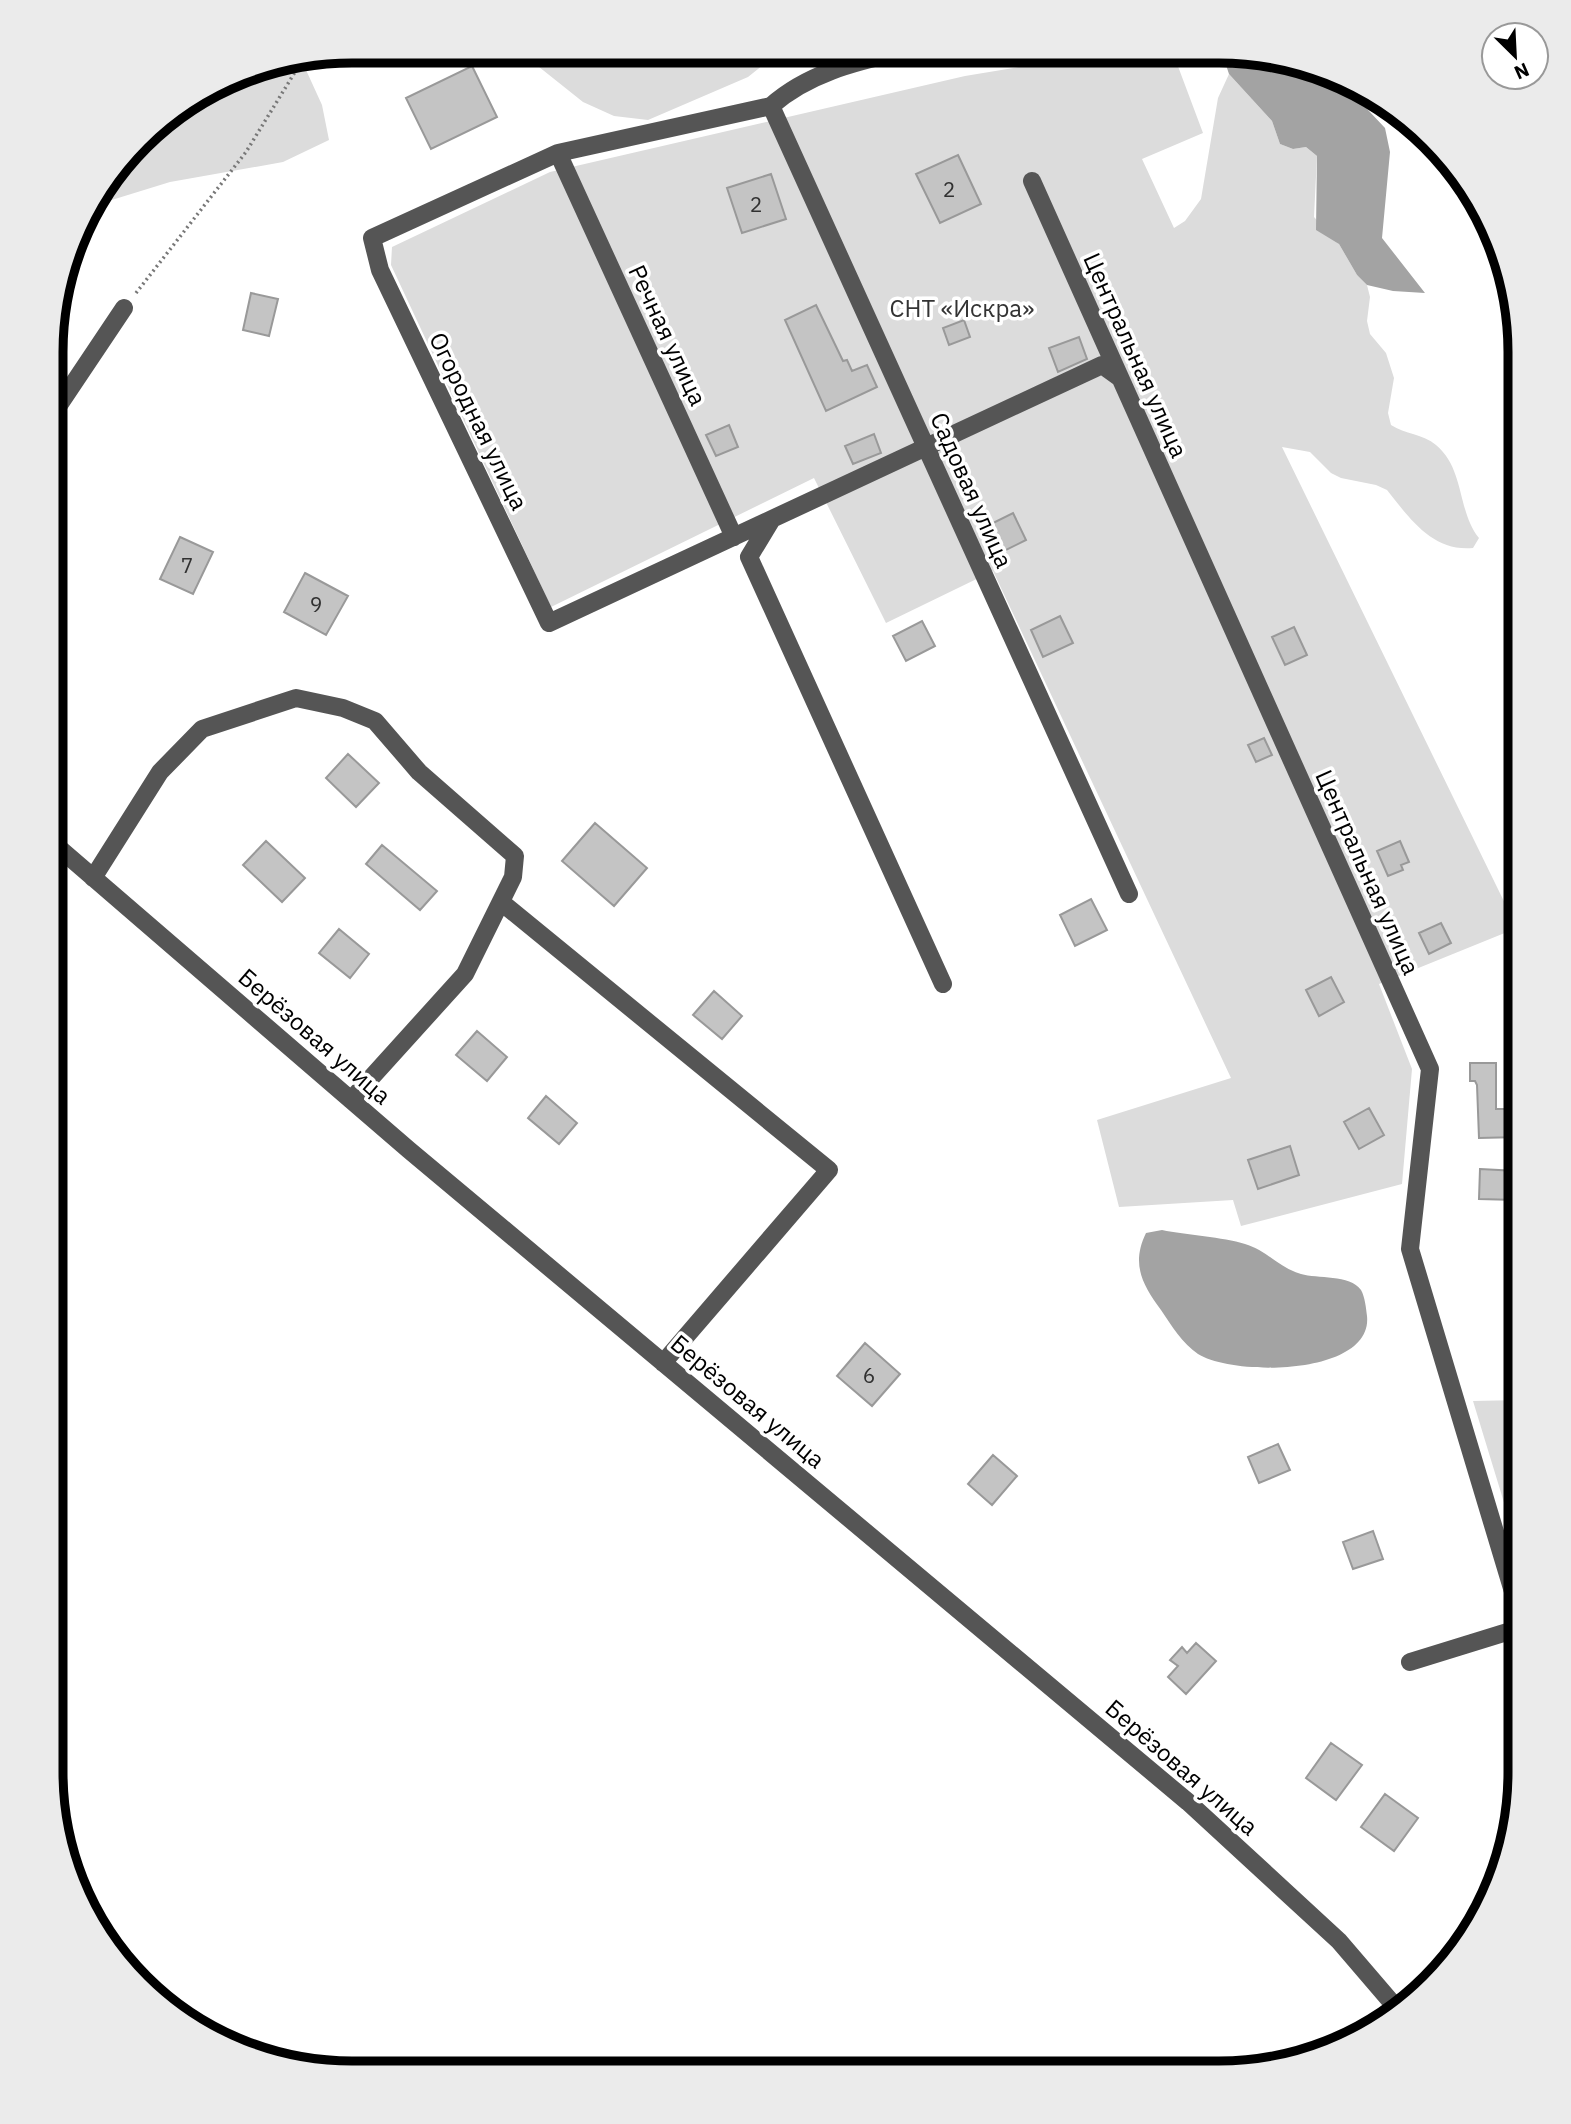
<svg xmlns="http://www.w3.org/2000/svg" width="1571" height="2124" font-family="'IBM Plex Sans',sans-serif">
	<style>
		.green { fill: #dcdcdc }
		.water { fill: #a3a3a3 }
		.building { fill: #c4c4c4; stroke: #999; stroke-width: 2 }
		.lines { fill: none; stroke-linecap: round; stroke-linejoin: round }
		.path { stroke: #777; stroke-width: 3.5; stroke-dasharray: 2 3.5; stroke-linecap: butt }
		.minor { stroke: #555; stroke-width: 18 }
		.labels { text-anchor: middle; dominant-baseline: central; stroke-width: 7; stroke-linejoin: round; paint-order: stroke }
		.number-label { font-size: 21px; fill: #313131 }
		.park-label { font-size: 24px; fill: #333; stroke: #fff }
		.street-label { font-size: 24px; fill: #000; stroke: #fff }
		.rim { fill: none; stroke: #000; stroke-width: 9 }
	</style>
	<rect width="100%" height="100%" fill="#fff"/>
	<path class="green" d="M519 51 791 52 763 65 748 77 648 120 614 116 583 102Z
		M1103 53H1173L1203 133 1142 159 1174 228 1185 221 1201 199 1218 98 1229 74 1272 121 1280 144 1293 149 1306 147 1317 156 1314 217 1339 244 1357 275 1367 285 1370 297 1367 321 1370 334 1386 353 1394 378 1388 413 1391 425C1405 434 1423 434 1436 445 1465 469 1457 511 1479 538L1473 548C1433 552 1410 519 1387 490L1376 485 1341 478 1331 473 1310 452 1282 447 1517 928 1379 984 1412 1069 1402 1184 1241 1226 1233 1200 1119 1207 1097 1120 1231 1078 993 571 886 623 814 478 551 607 391 265 392 247 550 172 965 76Z
		M301 59 322 105 329 140 283 162 170 182 89 207 154 125 255 67Z
		M1520 1400V1555L1473 1401Z"/>
	<path class="water" d="M1222 53H1259L1334 74 1345 80 1353 94 1385 128 1390 152 1382 238 1425 293 1393 291 1367 285 1357 275 1339 244 1316 230 1317 156 1306 147 1293 149 1280 144 1272 121 1229 74Z
		M1162 1230C1186 1235 1223 1237 1245 1244 1266 1250 1280 1268 1301 1274 1317 1279 1350 1274 1361 1290 1365 1297 1366 1308 1367 1316 1373 1375 1235 1377 1198 1354 1183 1344 1171 1325 1161 1310 1142 1284 1131 1264 1146 1233Z"/>
	<path class="building" d="M472 66 497 117 431 149 406 98Z
		M958 155 981 204 940 223 916 174Z
		M771 174 786 219 742 233 727 188Z
		M251 293 278 299 269 336 243 330Z
		M816 305 843 361 847 360 852 371 867 365 877 387 826 411 785 320Z
		M964 320 970 337 949 345 943 328Z
		M1079 337 1087 359 1058 372 1049 348Z
		M729 425 738 447 716 456 706 435Z
		M874 434 881 453 853 464 845 446Z
		M1013 513 1026 540 1002 552 989 525Z
		M180 537 213 552 193 594 160 579Z
		M305 573 348 596 326 635 284 612Z
		M1060 616 1073 643 1043 657 1031 630Z
		M922 621 935 646 906 661 893 636Z
		M1294 627 1307 655 1285 665 1272 637Z
		M1264 738 1272 755 1256 762 1248 745Z
		M348 754 379 783 356 807 326 778Z
		M595 823 647 868 614 906 562 861Z
		M266 841 305 878 282 902 243 865Z
		M1400 841 1409 862 1401 865 1403 870 1388 876 1377 851Z
		M382 845 437 891 420 910 366 864Z
		M1091 899 1107 930 1075 946 1060 915Z
		M1441 923 1451 943 1429 954 1419 933Z
		M339 929 369 954 350 978 319 953Z
		M1331 977 1344 1002 1319 1016 1306 990Z
		M714 991 742 1016 722 1039 693 1015Z
		M477 1031 507 1057 487 1081 456 1055Z
		M1470 1063H1496V1109H1519L1520 1137 1479 1138 1477 1085 1475 1081H1470Z
		M546 1096 577 1123 559 1144 528 1118Z
		M1369 1108 1384 1135 1359 1149 1344 1122Z
		M1290 1146 1299 1175 1258 1189 1248 1160Z
		M1480 1169 1517 1171 1516 1200 1479 1199Z
		M865 1343 900 1374 872 1406 837 1376Z
		M1278 1444 1290 1470 1259 1483 1248 1457Z
		M993 1455 1017 1476 992 1505 968 1484Z
		M1373 1531 1383 1559 1353 1569 1343 1542Z
		M1196 1643 1216 1661 1186 1694 1168 1677 1178 1666 1170 1660 1182 1647 1187 1653Z
		M1331 1743 1362 1765 1336 1800 1306 1778Z
		M1385 1794 1418 1818 1394 1851 1361 1827Z"/>
	<g class="lines">
		<path class="path" d="M136 293 246 152 303 59"/>
		<path class="minor" d="M900 52C854 62 807 74 771 106L558 153 372 238 380 270 549 623 1102 365 1120 378
			M771 106 1129 894
			M558 153 734 537
			M1032 181 1430 1069 1410 1249 1520 1615
			M53 414 124 308
			M772 519 749 557 943 984
			M52 842 409 1150 1188 1802 1339 1941 1399 2011
			M93 878 160 772 202 729 296 698 343 708 375 721 419 772 515 856 513 877 465 974 351 1100
			M501 902 829 1170 663 1363
			M1410 1662 1520 1628"/>
	</g>
	<g class="labels">
		<g class="number-label">
			<text x="949" y="189">2</text>
			<text x="756" y="204">2</text>
			<text x="187" y="565">7</text>
			<text x="316" y="604">9</text>
			<text x="869" y="1375">6</text>
		</g>
		<g class="park-label">
			<text x="962" y="308">СНТ «Искра»</text>
		</g>
		<g class="street-label">
			<text transform="translate(668 335) rotate(65)">Речная улица</text>
			<text transform="translate(1136 355) rotate(66)">Центральная улица</text>
			<text transform="translate(479 421) rotate(64)">Огородная улица</text>
			<text transform="translate(972 490) rotate(66)">Садовая улица</text>
			<text transform="translate(1368 872) rotate(66)">Центральная улица</text>
			<text transform="translate(315 1036) rotate(41)">Берёзовая улица</text>
			<text transform="translate(748 1401) rotate(40)">Берёзовая улица</text>
			<text transform="translate(1182 1767) rotate(41)">Берёзовая улица</text>
		</g>
	</g>
	<path d="M0 0H1571V2124H0ZM352 63H1219A289 289 0 0 1 1508 352V1772A289 289 0 0 1 1219 2061H352A289 289 0 0 1 63 1772V352A289 289 0 0 1 352 63Z" fill="#ebebeb" fill-rule="evenodd"/>
	<path class="rim" d="M352 63H1219A289 289 0 0 1 1508 352V1772A289 289 0 0 1 1219 2061H352A289 289 0 0 1 63 1772V352A289 289 0 0 1 352 63Z"/>
	<g transform="translate(1515 56) rotate(156)"><circle r="33" fill="#ffffff" stroke="#999999" stroke-width="2"/>
	<path d="M0-5L12 26L0 18L-12 26Z" fill="#000000"/>
	<text y="-10" font-size="19" font-weight="bold" text-anchor="middle" fill="#000000">N</text>
	</g>
</svg>
